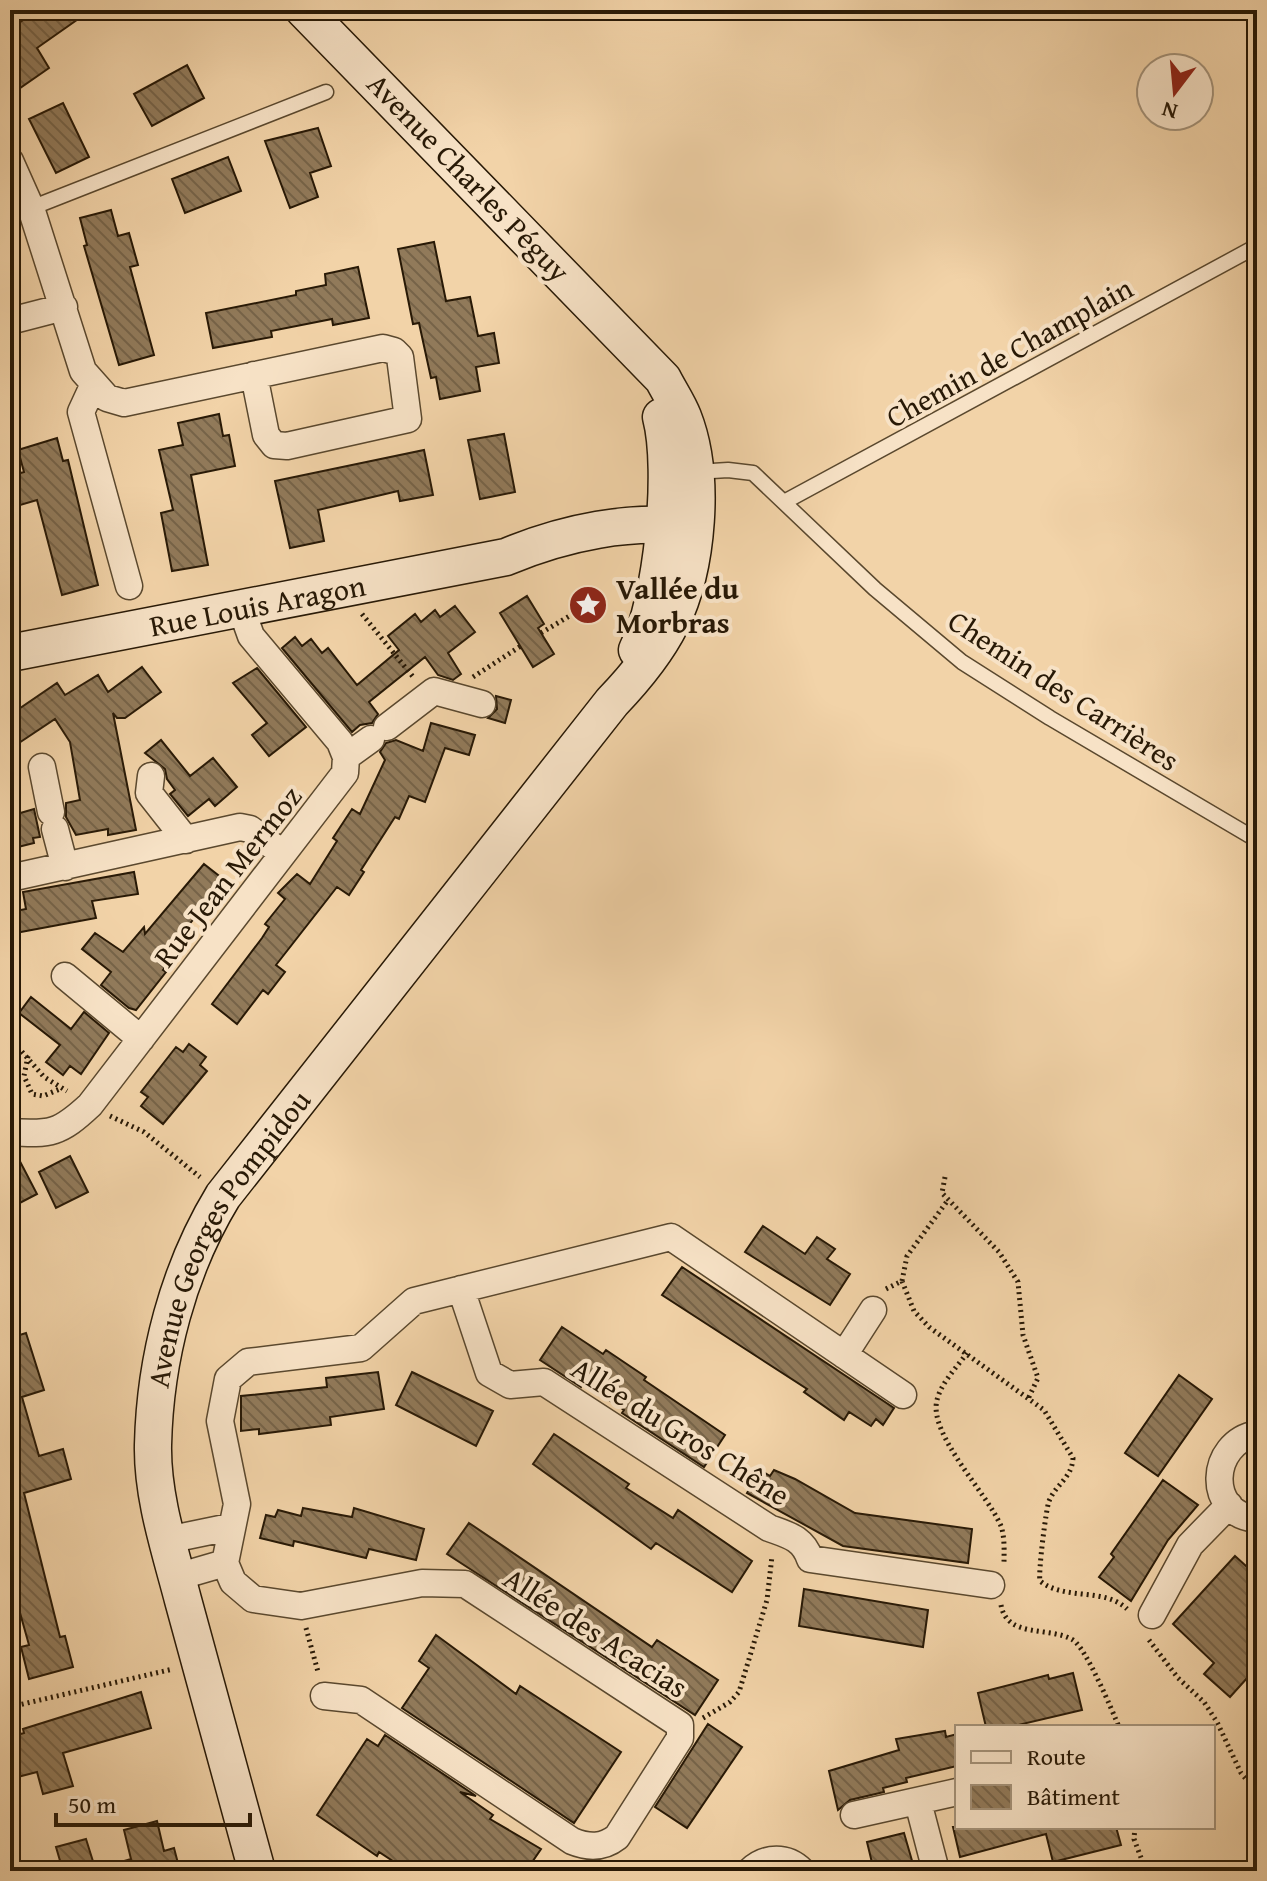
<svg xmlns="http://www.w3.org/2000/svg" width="1267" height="1881" font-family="'Gentium Book Plus',serif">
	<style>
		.building { fill: url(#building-back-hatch); stroke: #281906; stroke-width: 2 }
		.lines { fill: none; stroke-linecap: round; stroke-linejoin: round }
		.lane-casing { stroke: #5a482e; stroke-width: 17 }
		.street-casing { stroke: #5a482e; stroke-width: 29 }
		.secondary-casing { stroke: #281906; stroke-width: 39 }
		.path { stroke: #281906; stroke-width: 5; stroke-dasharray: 2 4; stroke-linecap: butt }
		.lane { stroke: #f7e2c6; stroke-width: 14 }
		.street { stroke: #f7e2c6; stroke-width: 26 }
		.secondary { stroke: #f7e2c6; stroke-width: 36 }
		.labels { text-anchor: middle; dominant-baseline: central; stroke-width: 8; stroke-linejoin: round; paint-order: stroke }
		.street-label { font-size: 30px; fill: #281906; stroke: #f7e2c6 }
		.poi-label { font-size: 30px; font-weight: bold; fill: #281906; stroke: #f7e2c6; text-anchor: start }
	</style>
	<defs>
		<pattern id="building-back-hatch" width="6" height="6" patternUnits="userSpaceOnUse" patternTransform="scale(2)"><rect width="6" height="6" fill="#917a5a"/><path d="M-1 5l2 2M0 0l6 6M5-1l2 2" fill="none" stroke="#766348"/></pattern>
	</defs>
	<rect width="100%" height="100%" fill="#f2d3a8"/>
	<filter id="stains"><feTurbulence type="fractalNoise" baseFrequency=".0025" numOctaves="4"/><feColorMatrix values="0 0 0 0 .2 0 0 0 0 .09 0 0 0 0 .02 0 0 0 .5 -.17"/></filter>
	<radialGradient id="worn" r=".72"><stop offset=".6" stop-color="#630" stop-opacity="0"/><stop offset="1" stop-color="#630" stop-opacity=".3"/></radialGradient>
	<path class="building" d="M38 10H91L37 48 49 68 10 95V29Z
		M187 65 204 98 152 126 134 94Z
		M63 103 89 157 56 173 29 119Z
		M318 128 331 166 310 173 318 197 290 208 265 141Z
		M228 157 241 191 185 213 172 179Z
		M111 210 118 236 129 233 138 265 130 267 154 355 119 365 84 246 87 245 80 218Z
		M434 242 446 301 470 297 478 336 494 333 499 363 476 367 480 391 440 399 436 377 431 378 419 323 413 324 398 249Z
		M358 267 369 318 333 325 332 319 271 331 272 337 213 348 206 313 296 295V291L326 285 325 274Z
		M219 414 223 436 229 435 235 466 191 475 208 565 172 571 161 513 173 510 159 450 183 445 178 423Z
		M504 434 515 492 480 499 468 440Z
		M57 438 63 461 68 460 98 585 62 595 37 500 10 508V476L24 472 18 450Z
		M424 450 433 495 400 501 398 491 318 510 324 541 290 548 275 481Z
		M527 596 544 624 538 628 554 654 533 667 500 613Z
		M455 606 475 632 448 653 461 674 453 680 438 675 425 657 369 702 378 714 372 723 360 725 352 732 282 648 295 637 302 646 311 639 322 653 328 648 357 685 399 650 388 636 415 614 421 622 435 610 440 617Z
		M142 667 161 692 125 718H117L113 713 136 830 108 835V829L76 835 66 817V803L80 800 70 742 55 719 10 749V715L57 683 65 695 98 675 108 692Z
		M257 668 306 727 269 756 252 735 267 723 233 683Z
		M496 696 511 700 505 723 488 718 497 709Z
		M431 723 475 735 469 755 445 748 425 802 409 796 399 819 395 817 361 870 364 872 349 895 337 887 276 965 285 972 268 994 263 990 237 1024 212 1004 262 938 269 927 265 924 285 899 278 893 297 874 310 884 337 841 333 838 352 809 360 814 385 760 380 752 386 743 396 740 423 751Z
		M161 740 190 776 213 758 237 787 215 806 209 799 188 816 170 794 175 790 167 779 165 769 145 753Z
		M34 809 40 837 33 838 34 843 14 848 10 816Z
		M204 864 232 886 212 914 206 908 198 918 196 916 165 955 171 960 163 970 166 972 136 1010 129 1008 101 985 111 972 82 949 95 933 123 952 144 927 145 934Z
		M134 872 138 894 92 901 96 918 10 934V912L26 909 23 892Z
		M31 997 71 1029 84 1012 109 1033 81 1074 70 1066 63 1075 46 1062 60 1045 19 1013Z
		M189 1044 206 1057 200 1065 207 1071 163 1124 141 1106 148 1097 141 1092 176 1047 183 1052Z
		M10 1148H13L37 1194 10 1208Z
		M70 1156 88 1192 56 1208 39 1172Z
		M763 1226 805 1254 817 1237 835 1249 827 1259 850 1274 830 1305 745 1252Z
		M682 1267 894 1408 883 1425 876 1419 871 1426 849 1412 844 1420 804 1392 807 1389 662 1295Z
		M562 1327 603 1354 606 1350 646 1377 644 1380 725 1435 704 1467 622 1413 624 1410 583 1383 581 1387 540 1360Z
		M26 1333 44 1390 22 1397 39 1456 63 1449 71 1479 24 1493 60 1637 65 1636 73 1667 29 1679 21 1647 29 1645 10 1577V1338Z
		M378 1372 384 1409 330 1417 331 1425 259 1434V1429L241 1431V1396L327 1387 326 1378Z
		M412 1372 493 1411 476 1446 396 1405Z
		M1179 1375 1212 1399 1158 1476 1125 1453Z
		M554 1434 629 1484 626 1488 673 1518 678 1510 752 1561 732 1592 656 1543 651 1549 533 1464Z
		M760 1470 770 1476 774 1470 795 1479 855 1513 972 1529 968 1563 843 1546 747 1493Z
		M1163 1480 1198 1505 1168 1540 1131 1601 1099 1577 1114 1557 1111 1554Z
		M303 1508 352 1517 354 1508 424 1529 416 1560 369 1549 366 1558 294 1541 293 1546 260 1538 266 1515 275 1517 278 1510 301 1516Z
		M469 1523 652 1647 657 1640 718 1680 695 1715 447 1554Z
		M1235 1556 1257 1576V1667L1230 1697 1204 1674 1214 1663 1173 1624Z
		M804 1589 928 1610 923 1647 799 1626Z
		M436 1635 516 1694 520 1686 621 1752 574 1823 402 1708 429 1668 419 1661Z
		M1073 1673 1082 1710 1010 1727H986L978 1693 1048 1675 1049 1679Z
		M141 1692 151 1728 63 1753 73 1786 43 1794 37 1772 10 1779V1737L24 1733 23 1729Z
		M708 1724 742 1747 687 1828 655 1807Z
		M945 1731 946 1737 957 1734V1766L906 1778 907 1782 883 1788 884 1792 850 1800 838 1810 829 1771 899 1750 896 1739Z
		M385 1735 476 1796 460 1792 493 1815 490 1819 541 1849 526 1871H408L379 1852 377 1856 317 1815 367 1739 378 1746Z
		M157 1821 164 1851 174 1848 180 1871H115L114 1864 131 1859 124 1830Z
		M953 1827H1116L1121 1845 1053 1862 1046 1834 960 1857Z
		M904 1833 915 1871H874L867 1842Z
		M86 1839 96 1871H63L56 1847Z"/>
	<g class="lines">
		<defs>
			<path id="lane" d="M31 208 326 92
				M696 472 728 470 753 473 875 589 962 662 1050 718 1257 840
				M786 501 1257 246"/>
			<path id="street" d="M10 161 31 208 83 371 107 398 124 403 383 348 394 351 400 357 408 419 287 446 274 445 266 435 254 375
				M10 321 64 307
				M93 386 81 412 129 586
				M387 727 434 691 482 704
				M346 757 371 739
				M42 767 51 812
				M151 776 149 793 186 840
				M55 829 65 867
				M10 878 240 827 250 829 282 853
				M65 976 141 1039
				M10 1132C51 1135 60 1133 90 1105L345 773 346 757 340 742 251 636 241 608
				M461 1289 489 1373 510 1385 544 1382 769 1528C788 1535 803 1538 810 1559L991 1585
				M844 1355 873 1310
				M1257 1434C1209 1442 1205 1515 1257 1519
				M167 1540 230 1527
				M177 1577 225 1563
				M1152 1615 1190 1545 1229 1505
				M324 1696 361 1700 572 1841C589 1848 603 1848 617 1837L680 1738V1725L465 1584 422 1583 301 1606 253 1599 233 1582 225 1563 237 1504 220 1421 228 1379 248 1362 361 1348 414 1301 671 1237 903 1395
				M918 1802 936 1871
				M854 1815 957 1792
				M750 1871C766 1856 787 1856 802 1871"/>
			<g id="secondary">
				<path d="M637 650C662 601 675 470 661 417"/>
				<path id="s1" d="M10 653 506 557C563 533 632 518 694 528"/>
				<path id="s2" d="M257 1871C232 1781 207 1691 183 1600 170 1550 152 1497 153 1445 155 1358 178 1270 223 1196L612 702C635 678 656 653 671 623 698 568 706 475 683 417 678 404 669 391 663 379L304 10"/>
			</g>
		</defs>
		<use href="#lane" class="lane-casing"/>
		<use href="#street" class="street-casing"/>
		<use href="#secondary" class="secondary-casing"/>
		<path class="path" d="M362 614 414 678
			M541 633 588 605
			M473 677 521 646
			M10 1038 44 1077 67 1091
			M28 1056 24 1076 32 1094 43 1096 60 1089
			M110 1116 144 1132 200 1177
			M945 1177 942 1193 999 1252 1018 1282 1023 1335 1038 1378 1028 1399
			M902 1281 907 1256 948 1200
			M886 1289 902 1281 914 1311 929 1327 1044 1410 1073 1458C1072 1478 1056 1484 1049 1501 1046 1509 1038 1573 1040 1581 1065 1601 1104 1587 1127 1609
			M967 1353C957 1367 941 1383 937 1400 928 1434 987 1493 1001 1526 1005 1538 1004 1551 1004 1563
			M1001 1605C1007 1639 1050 1626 1073 1640 1086 1648 1112 1710 1119 1727
			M306 1628 318 1672
			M1149 1640 1178 1678 1204 1702 1217 1722 1241 1773 1257 1792
			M10 1707 173 1669
			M703 1718 730 1702 739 1692 767 1600 772 1556
			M1135 1827 1134 1839 1146 1871"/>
		<use href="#lane" class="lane"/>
		<use href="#street" class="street"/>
		<use href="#secondary" class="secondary"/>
	</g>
	<defs>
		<symbol id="sight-disc" viewBox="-11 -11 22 22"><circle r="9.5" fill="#8f2418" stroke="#f7e2c6"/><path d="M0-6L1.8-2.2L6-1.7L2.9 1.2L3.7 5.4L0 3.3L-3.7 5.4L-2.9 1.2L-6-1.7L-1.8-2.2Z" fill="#fff"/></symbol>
	</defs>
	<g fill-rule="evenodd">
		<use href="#sight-disc" x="566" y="583" width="44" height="44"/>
	</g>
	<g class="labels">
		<g class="street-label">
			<text transform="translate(469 177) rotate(46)">Avenue Charles Péguy</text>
			<text transform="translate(1009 352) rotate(-29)">Chemin de Champlain</text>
			<text stroke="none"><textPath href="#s1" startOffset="252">Rue Louis Aragon</textPath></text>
			<text transform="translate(1064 690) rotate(33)">Chemin des Carrières</text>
			<text transform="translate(227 876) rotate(-52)">Rue Jean Mermoz</text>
			<text stroke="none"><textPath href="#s2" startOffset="664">Avenue Georges Pompidou</textPath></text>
			<text transform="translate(681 1431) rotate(32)">Allée du Gros Chêne</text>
			<text transform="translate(596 1632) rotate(33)">Allée des Acacias</text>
		</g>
		<g class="poi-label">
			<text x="616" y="588">Vallée du<tspan x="616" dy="34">Morbras</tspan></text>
		</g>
	</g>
	<rect width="1267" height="1881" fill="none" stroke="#f2d3a8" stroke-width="40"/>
	<rect x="12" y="12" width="1243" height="1857" fill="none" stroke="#281906" stroke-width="4"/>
	<rect x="20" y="20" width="1227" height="1841" fill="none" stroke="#281906" stroke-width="2"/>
	<rect x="955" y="1725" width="260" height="104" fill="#f7e2c6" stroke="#a49279" stroke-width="2"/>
	<rect x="971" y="1751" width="40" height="12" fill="#f7e2c6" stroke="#a49279" stroke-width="2"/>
	<text x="1027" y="1765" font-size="24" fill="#281906">Route</text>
	<rect x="971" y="1785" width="40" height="24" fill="url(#building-back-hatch)" stroke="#a49279" stroke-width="2"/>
	<text x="1027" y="1805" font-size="24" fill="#281906">Bâtiment</text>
	<g transform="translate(1175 92) rotate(196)"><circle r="38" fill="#f7e2c6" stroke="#a49279" stroke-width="2"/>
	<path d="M0-6L14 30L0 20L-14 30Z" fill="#8f2418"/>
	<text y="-12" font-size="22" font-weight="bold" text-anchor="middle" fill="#281906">N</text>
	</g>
	<path d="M56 1813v12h194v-12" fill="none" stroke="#281906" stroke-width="4"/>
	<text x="68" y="1813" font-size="24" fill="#281906" stroke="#f7e2c6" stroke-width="6" paint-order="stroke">50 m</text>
	<rect width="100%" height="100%" filter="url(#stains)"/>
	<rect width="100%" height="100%" fill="url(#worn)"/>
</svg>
